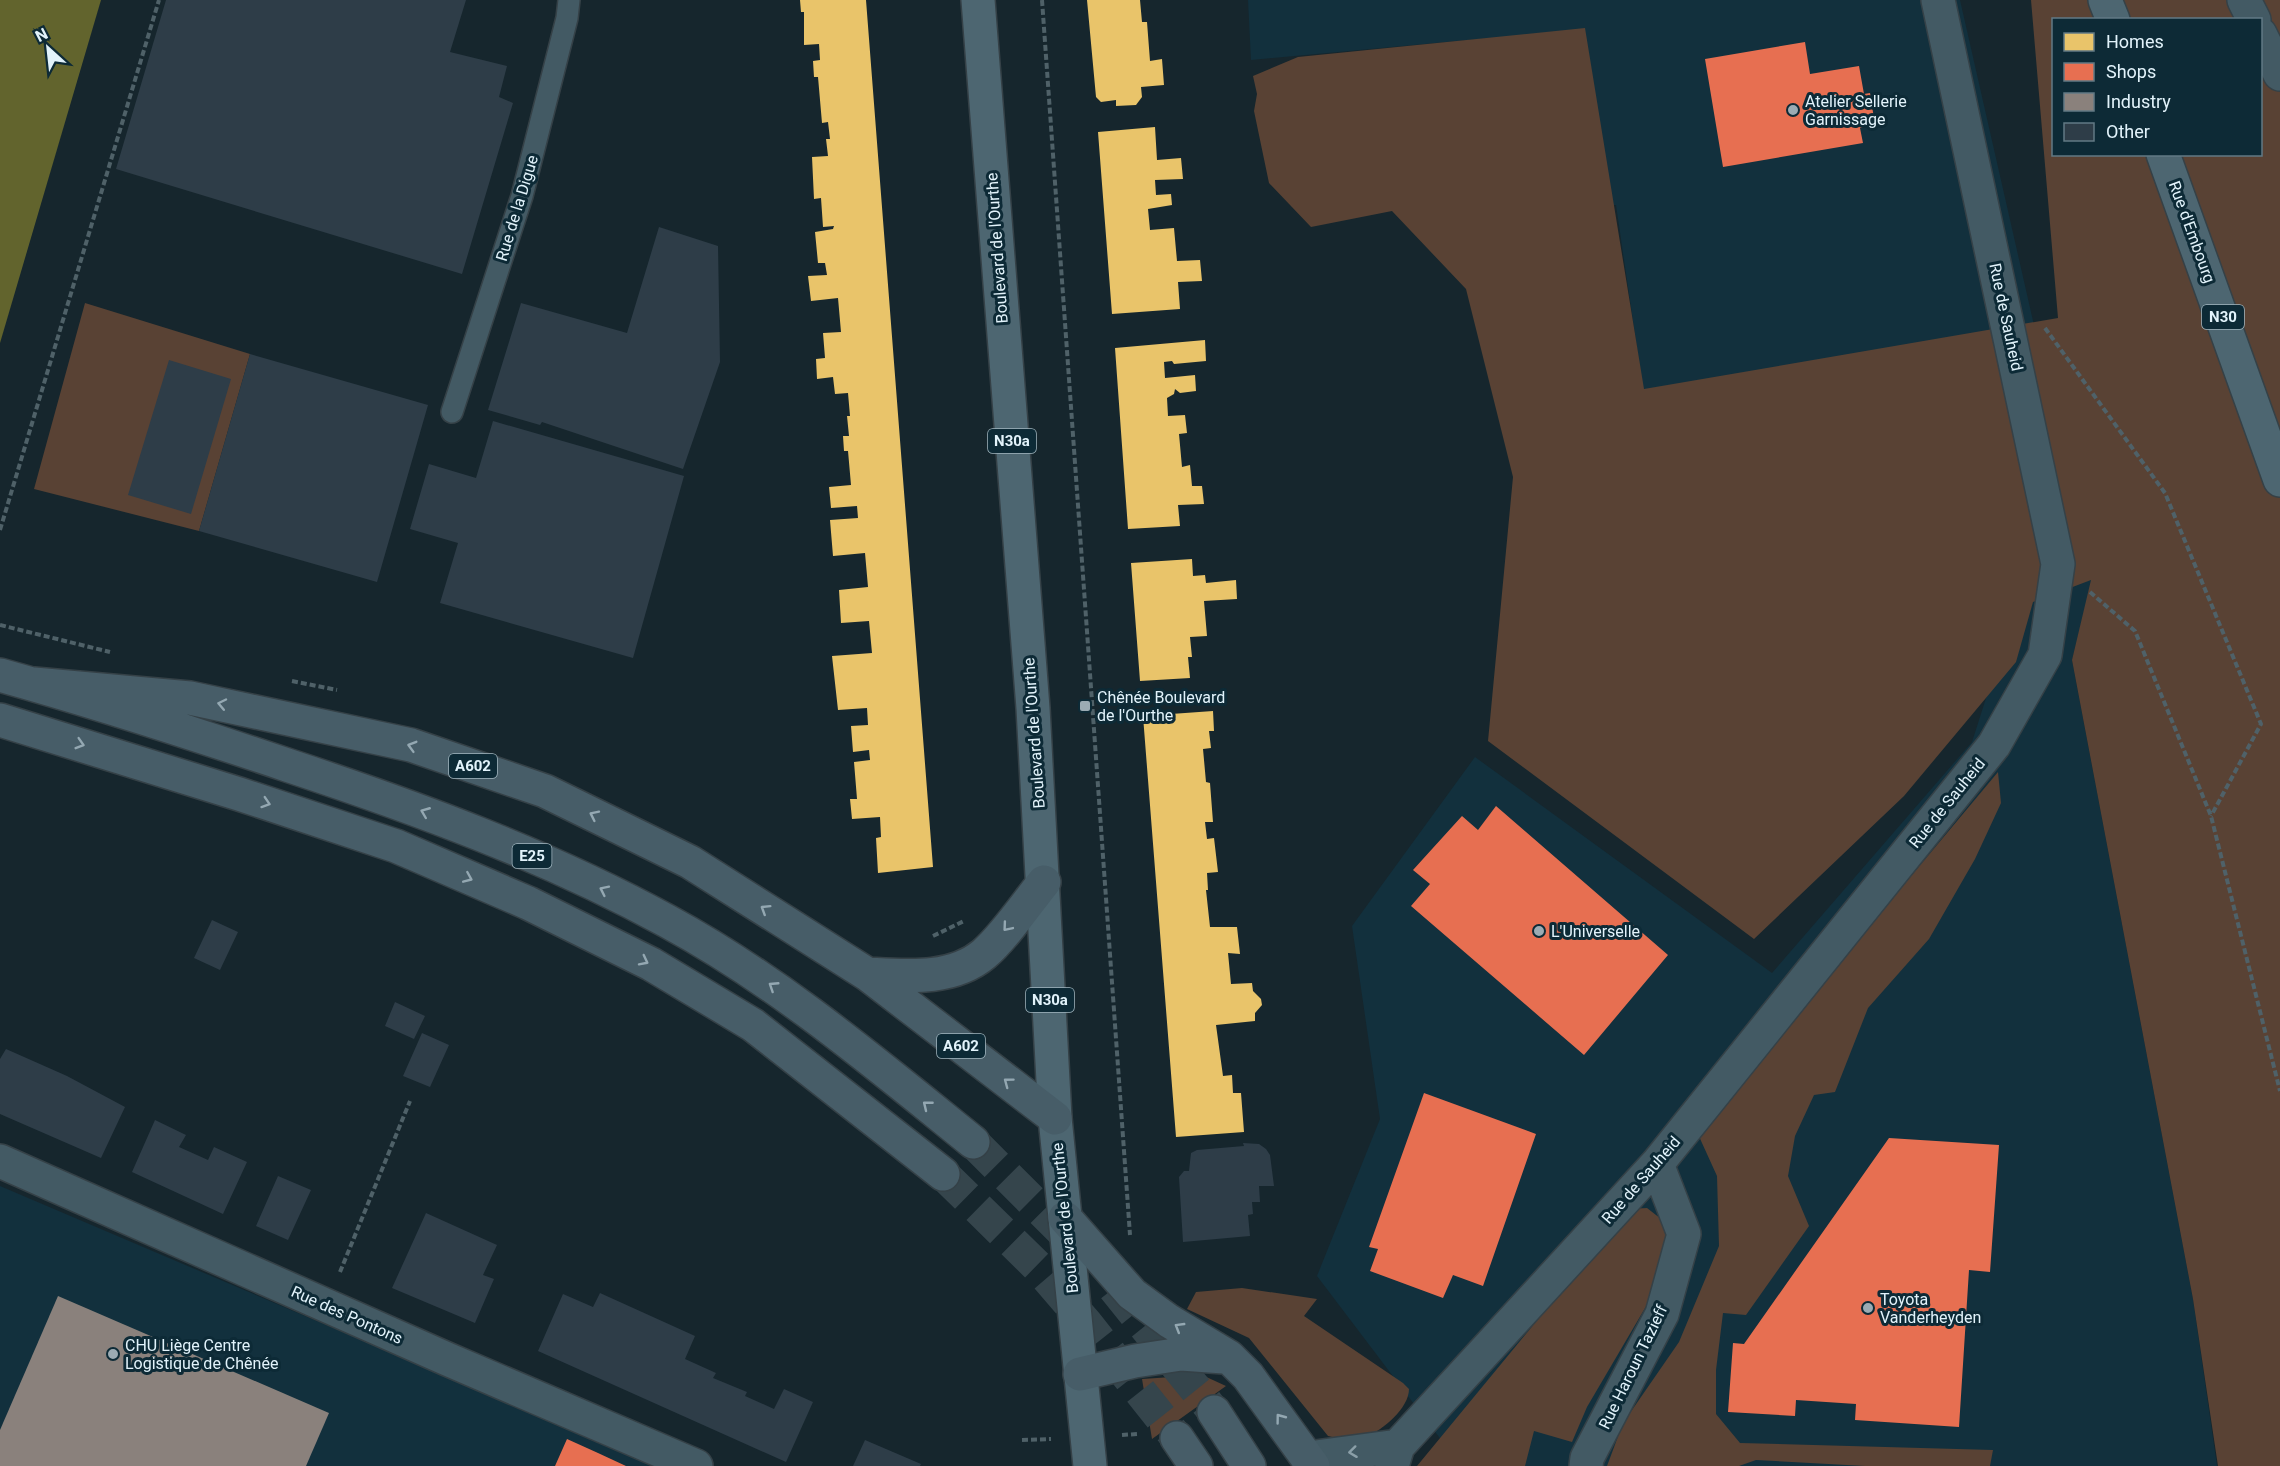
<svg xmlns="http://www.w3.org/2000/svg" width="2280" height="1466" font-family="Roboto,sans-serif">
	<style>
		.built { fill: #12303d }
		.green { fill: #594234; fill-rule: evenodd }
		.water { fill: #62642d }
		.homes { fill: #e9c46a }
		.shops { fill: #e76f51 }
		.industry { fill: #8a817c }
		.building { fill: #2e3d48 }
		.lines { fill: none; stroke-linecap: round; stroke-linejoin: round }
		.highway-tunnel { stroke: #35454c; stroke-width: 33; stroke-dasharray: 33 16; stroke-linecap: butt }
		.lane-casing { stroke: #354147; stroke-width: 24 }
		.street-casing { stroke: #354147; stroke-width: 36 }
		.primary-casing { stroke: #354147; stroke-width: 36 }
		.highway-casing { stroke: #354147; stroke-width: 36 }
		.path { stroke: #4f6168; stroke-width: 4; stroke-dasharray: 6 3; stroke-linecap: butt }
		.lane { stroke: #435a64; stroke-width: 21 }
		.street { stroke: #435a64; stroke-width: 33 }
		.primary { stroke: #4d6671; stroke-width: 33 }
		.highway { stroke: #475d68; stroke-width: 33 }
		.oneway { stroke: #94a8b2 }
		.oneway2 { stroke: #8b9fa8 }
		.poi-dot { fill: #9babb3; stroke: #0d2a36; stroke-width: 2 }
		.labels { text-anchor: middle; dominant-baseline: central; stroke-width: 6; stroke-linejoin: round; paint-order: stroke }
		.shield { fill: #0d2a36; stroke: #a2b7c0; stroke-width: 1.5 }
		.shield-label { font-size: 15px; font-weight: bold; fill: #e2f3fb }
		.poi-label { font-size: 16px; fill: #e2f3fb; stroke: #0d2a36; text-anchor: start }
		.street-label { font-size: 16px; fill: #e2f3fb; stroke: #0d2a36 }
	</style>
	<rect width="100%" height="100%" fill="#16262d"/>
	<path class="built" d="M1248 0H1960L2092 580 2072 660 2193 1299 2217 1466H1461L1317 1276 1380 1119 1352 926 1475 757 1772 973 1972 742 2032 554 1643 389 1616 205 1531 211 1490 38 1251 60Z
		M0 1186 657 1466H0Z"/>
	<path class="green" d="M2031 0H2280V1466H2218L2193 1299 2072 660 2091 580 2033 602 2016 662 1904 796 1754 939 1488 741 1513 477 1466 289 1392 211 1311 227 1269 183 1254 111 1257 94 1253 76 1298 57 1585 28 1644 389 2058 318ZM2054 20H2260V154H2054Z
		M85 303 250 354 199 531 34 489Z
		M1998 772 2001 803 1975 859 1929 939 1868 1008 1835 1092 1814 1095 1795 1136 1788 1176 1809 1226 1746 1315 1723 1313 1716 1370V1414L1740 1443 1993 1450 1990 1466H1865L1756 1460 1739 1466H1607L1623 1423 1679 1342 1719 1246 1717 1176 1697 1132Z
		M1647 1208 1665 1222 1672 1241 1658 1286 1587 1407 1572 1442 1534 1431 1525 1466H1417L1629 1209Z
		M1242 1288 1317 1299 1304 1316 1403 1383 1409 1389C1409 1408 1383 1430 1366 1437 1356 1442 1339 1439 1328 1436L1249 1338 1187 1309 1196 1292Z
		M1202 1375 1226 1386 1152 1439 1142 1379Z"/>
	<path class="water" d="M0 0H101L0 343Z"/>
	<path class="homes" d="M800 0H866L933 867 878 873 876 838 881 837 880 817 852 819 850 799H857L854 762 870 760 869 750 853 752 851 726 868 725 867 708 838 710 832 656 872 653 869 621 841 623 839 590 868 587 865 553 833 556 830 520 858 518 857 506 831 508 829 487 851 485 848 451H844L843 436H849L847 416H850L848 393 835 394 833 377 817 379 816 359 825 358 823 333 841 332 838 298 811 301 808 276 827 275 825 263H818L815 232 833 229 834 226 823 227 821 198 814 199 812 157 828 156 826 139H830L828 122 822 123 818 77H814L813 61 820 60 819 44 804 45V12H801Z
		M1087 0H1140L1142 22H1147L1150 61 1162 59 1164 85 1141 87 1142 97 1136 105 1116 106V100L1101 102 1096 97Z
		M1155 127 1157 160 1181 158 1183 179 1155 180 1156 195 1171 194 1172 205 1148 209 1150 230 1174 228 1177 261 1200 260 1202 281 1178 282 1180 309 1112 314 1098 132Z
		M1205 340 1206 361 1174 364 1172 361 1164 362 1165 378 1195 375 1196 391 1180 393 1175 389 1174 394 1167 398 1168 416 1185 415 1187 433 1179 434 1182 467 1190 465 1192 486H1202L1204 504 1178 505 1180 526 1128 529 1115 348Z
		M1192 559 1193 576 1205 575 1206 583 1236 580 1237 599 1204 601 1207 636 1190 637 1192 657H1188L1190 678 1140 681 1131 563Z
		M1213 711 1214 731H1209L1211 748 1203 749 1206 782 1210 783 1213 822H1205L1207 839 1214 838 1218 872 1207 873 1208 890H1206L1210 927H1237L1240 954 1228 953 1231 984 1252 983 1253 991 1261 999 1262 1005 1255 1013V1021L1216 1025 1223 1076 1232 1075 1233 1093H1241L1244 1132 1176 1137 1143 716Z"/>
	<path class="shops" d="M1805 42 1810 74 1859 66 1864 94 1870 93 1875 125 1860 128 1863 143 1723 167 1705 59Z
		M1496 806 1668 955 1584 1055 1411 906 1430 884 1413 870 1462 816 1478 830Z
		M1424 1093 1536 1134 1483 1286 1453 1275 1443 1298 1370 1271 1378 1249 1369 1247Z
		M1889 1138 1999 1145 1990 1272 1969 1270 1959 1427 1855 1420 1856 1404 1796 1400 1795 1416 1728 1412 1733 1343 1744 1344Z
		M567 1439 598 1453 626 1466H555Z"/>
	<path class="industry" d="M58 1296 329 1413 306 1466H0V1430Z"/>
	<path class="building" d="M166 0H466L450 52 507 66 499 97 513 103 462 274 116 169Z
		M659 227 718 246 720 362 683 469 542 422 540 425 488 410 521 303 627 333Z
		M250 354 428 405 377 582 199 531Z
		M169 360 231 379 191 514 128 495Z
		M493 421 684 476 633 658 440 603 458 543 410 529 429 464 476 478Z
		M212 920 238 932 220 970 194 958Z
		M395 1002 425 1016 414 1039 385 1026Z
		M422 1033 449 1045 430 1087 403 1076Z
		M6 1049 67 1076 125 1107 101 1158 0 1114V1059Z
		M155 1120 186 1135 179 1147 208 1160 214 1147 247 1162 223 1214 132 1172Z
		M1243 1143 1259 1144 1266 1149 1270 1155 1274 1186H1259L1260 1202H1252L1253 1214 1248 1215 1250 1236 1183 1242 1179 1177 1184 1171H1189L1191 1153 1197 1150 1244 1146Z
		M278 1176 311 1190 288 1240 256 1226Z
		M426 1213 497 1245 483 1275 494 1279 475 1323 392 1288Z
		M600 1293 695 1336 685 1359 716 1373 713 1378 747 1392 745 1396 774 1409 784 1389 813 1402 786 1462 538 1351 563 1294 593 1307Z
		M865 1440 921 1464 920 1466H853Z"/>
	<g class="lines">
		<path class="highway-tunnel" d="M973 1142 1080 1249
			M943 1174 1037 1266 1086 1323 1177 1438
			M1114 1288 1214 1412"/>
		<defs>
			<path id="lane" d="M452 412 522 196 567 18 569 0"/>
			<path id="street" d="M2244 0 2254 20
				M2260 34 2280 74
				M0 1161 447 1359 696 1466
				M1308 1458 1398 1446
				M1392 1466 1398 1446 1657 1164 1994 745 2045 655 2058 564 1938 0
				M1586 1466 1587 1458 1662 1314 1684 1234 1657 1164"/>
			<path id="primary" d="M978 0 1033 708 1055 1118 1090 1466
				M2105 0 2113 20
				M2163 154 2280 480"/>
			<path id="highway" d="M0 675C97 702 192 733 287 765 417 808 546 855 667 921 778 981 875 1063 973 1142
				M34 684 190 698 411 745 545 791 690 862 867 974 1055 1118
				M0 720 239 794 396 846 528 903 651 964 753 1025 943 1174
				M867 974C906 976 952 981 984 954 1004 937 1027 903 1044 882
				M1065 1218 1132 1294 1169 1321 1229 1357 1248 1376 1313 1466
				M1080 1374 1135 1361 1181 1354 1224 1357
				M1214 1412 1249 1466
				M1177 1438 1196 1466"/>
		</defs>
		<use href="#lane" class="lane-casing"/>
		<use href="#street" class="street-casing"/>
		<use href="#primary" class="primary-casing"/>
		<use href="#highway" class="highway-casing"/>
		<path class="path" d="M1042 0 1130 1235
			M2045 328 2165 493 2261 724 2211 816
			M0 530 159 0
			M2090 592 2135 631 2211 816 2280 1091
			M0 625 110 652
			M292 681 337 690
			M933 936 964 921
			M340 1272 410 1101
			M1122 1435 1137 1434
			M1022 1440 1051 1439"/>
		<use href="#lane" class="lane"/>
		<use href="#street" class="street"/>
		<use href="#primary" class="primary"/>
		<use href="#highway" class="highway"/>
	</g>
	<defs><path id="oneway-chevron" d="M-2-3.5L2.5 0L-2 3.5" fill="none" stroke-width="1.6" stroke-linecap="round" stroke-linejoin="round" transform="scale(1.5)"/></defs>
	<g class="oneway">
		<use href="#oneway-chevron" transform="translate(222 704) rotate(-168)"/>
		<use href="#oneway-chevron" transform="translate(80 744) rotate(17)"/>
		<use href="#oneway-chevron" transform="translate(412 746) rotate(-164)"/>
		<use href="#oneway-chevron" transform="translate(266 803) rotate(18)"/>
		<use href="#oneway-chevron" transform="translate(425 812) rotate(-158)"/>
		<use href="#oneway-chevron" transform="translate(594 815) rotate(-154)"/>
		<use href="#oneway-chevron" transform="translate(468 878) rotate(23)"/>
		<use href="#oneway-chevron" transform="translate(604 890) rotate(-154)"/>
		<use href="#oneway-chevron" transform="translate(765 909) rotate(-148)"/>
		<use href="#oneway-chevron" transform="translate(1007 927) rotate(130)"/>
		<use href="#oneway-chevron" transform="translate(644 961) rotate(27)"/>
		<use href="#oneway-chevron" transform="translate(773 986) rotate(-147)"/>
		<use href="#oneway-chevron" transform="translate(1008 1082) rotate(-143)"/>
		<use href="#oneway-chevron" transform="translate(927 1105) rotate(-141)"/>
		<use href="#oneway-chevron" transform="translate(1179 1327) rotate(-149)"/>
		<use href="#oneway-chevron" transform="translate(1280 1418) rotate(-127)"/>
	</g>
	<use class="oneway2" href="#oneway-chevron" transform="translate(1353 1452) rotate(173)"/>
	<g class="poi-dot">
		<circle cx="1793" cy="110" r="6"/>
		<rect x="1079" y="700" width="12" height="12" rx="3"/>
		<circle cx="1539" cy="931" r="6"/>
		<circle cx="1868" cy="1308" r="6"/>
		<circle cx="113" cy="1354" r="6"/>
	</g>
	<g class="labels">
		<g class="shield">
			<rect x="2202" y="305" width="42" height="24" rx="4.5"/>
			<rect x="988" y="429" width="48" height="24" rx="4.5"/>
			<rect x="449" y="754" width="48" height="24" rx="4.5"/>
			<rect x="512.5" y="844" width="39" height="24" rx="4.5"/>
			<rect x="1026" y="988" width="48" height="24" rx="4.5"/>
			<rect x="937" y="1034" width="48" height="24" rx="4.5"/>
		</g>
		<g class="shield-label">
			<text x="2223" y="317">N30</text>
			<text x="1012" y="441">N30a</text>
			<text x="473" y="766">A602</text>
			<text x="532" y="856">E25</text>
			<text x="1050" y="1000">N30a</text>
			<text x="961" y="1046">A602</text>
		</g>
		<g class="poi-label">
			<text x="1805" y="101">Atelier Sellerie<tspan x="1805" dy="18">Garnissage</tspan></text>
			<text x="1097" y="697">Chênée Boulevard<tspan x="1097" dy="18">de l'Ourthe</tspan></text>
			<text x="1551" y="931">L'Universelle</text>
			<text x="1880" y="1299">Toyota<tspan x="1880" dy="18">Vanderheyden</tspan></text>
			<text x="125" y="1345">CHU Liège Centre<tspan x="125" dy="18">Logistique de Chênée</tspan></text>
		</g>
		<g class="street-label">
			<text transform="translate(517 208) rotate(-73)">Rue de la Digue</text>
			<text transform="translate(2192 232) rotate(70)">Rue d'Embourg</text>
			<text transform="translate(997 248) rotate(-94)">Boulevard de l'Ourthe</text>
			<text transform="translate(2006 317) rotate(78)">Rue de Sauheid</text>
			<text transform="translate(1034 733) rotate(-94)">Boulevard de l'Ourthe</text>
			<text transform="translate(1947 803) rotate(-51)">Rue de Sauheid</text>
			<text transform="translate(1641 1180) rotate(-49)">Rue de Sauheid</text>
			<text transform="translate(1065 1218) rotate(-96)">Boulevard de l'Ourthe</text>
			<text transform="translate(347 1315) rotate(24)">Rue des Pontons</text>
			<text transform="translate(1633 1367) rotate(-64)">Rue Haroun Tazieff</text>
		</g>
	</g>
	<rect x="2052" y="18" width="210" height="138" fill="#0d2a36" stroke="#627a85" stroke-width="1.5"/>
	<rect x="2064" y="33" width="30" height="18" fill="#e9c46a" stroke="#627a85" stroke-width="1.5"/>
	<text x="2106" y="48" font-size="18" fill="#e2f3fb">Homes</text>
	<rect x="2064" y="63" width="30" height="18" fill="#e76f51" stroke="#627a85" stroke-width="1.5"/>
	<text x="2106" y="78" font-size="18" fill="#e2f3fb">Shops</text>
	<rect x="2064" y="93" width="30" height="18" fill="#8a817c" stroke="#627a85" stroke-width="1.5"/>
	<text x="2106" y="108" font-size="18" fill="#e2f3fb">Industry</text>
	<rect x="2064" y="123" width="30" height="18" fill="#2e3d48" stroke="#627a85" stroke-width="1.5"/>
	<text x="2106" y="138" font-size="18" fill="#e2f3fb">Other</text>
	<g transform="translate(48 48) rotate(333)" stroke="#0d2a36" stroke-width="4.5" paint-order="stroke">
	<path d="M0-4.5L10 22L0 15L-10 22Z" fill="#e2f3fb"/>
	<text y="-9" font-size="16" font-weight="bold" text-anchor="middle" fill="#e2f3fb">N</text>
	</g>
</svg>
